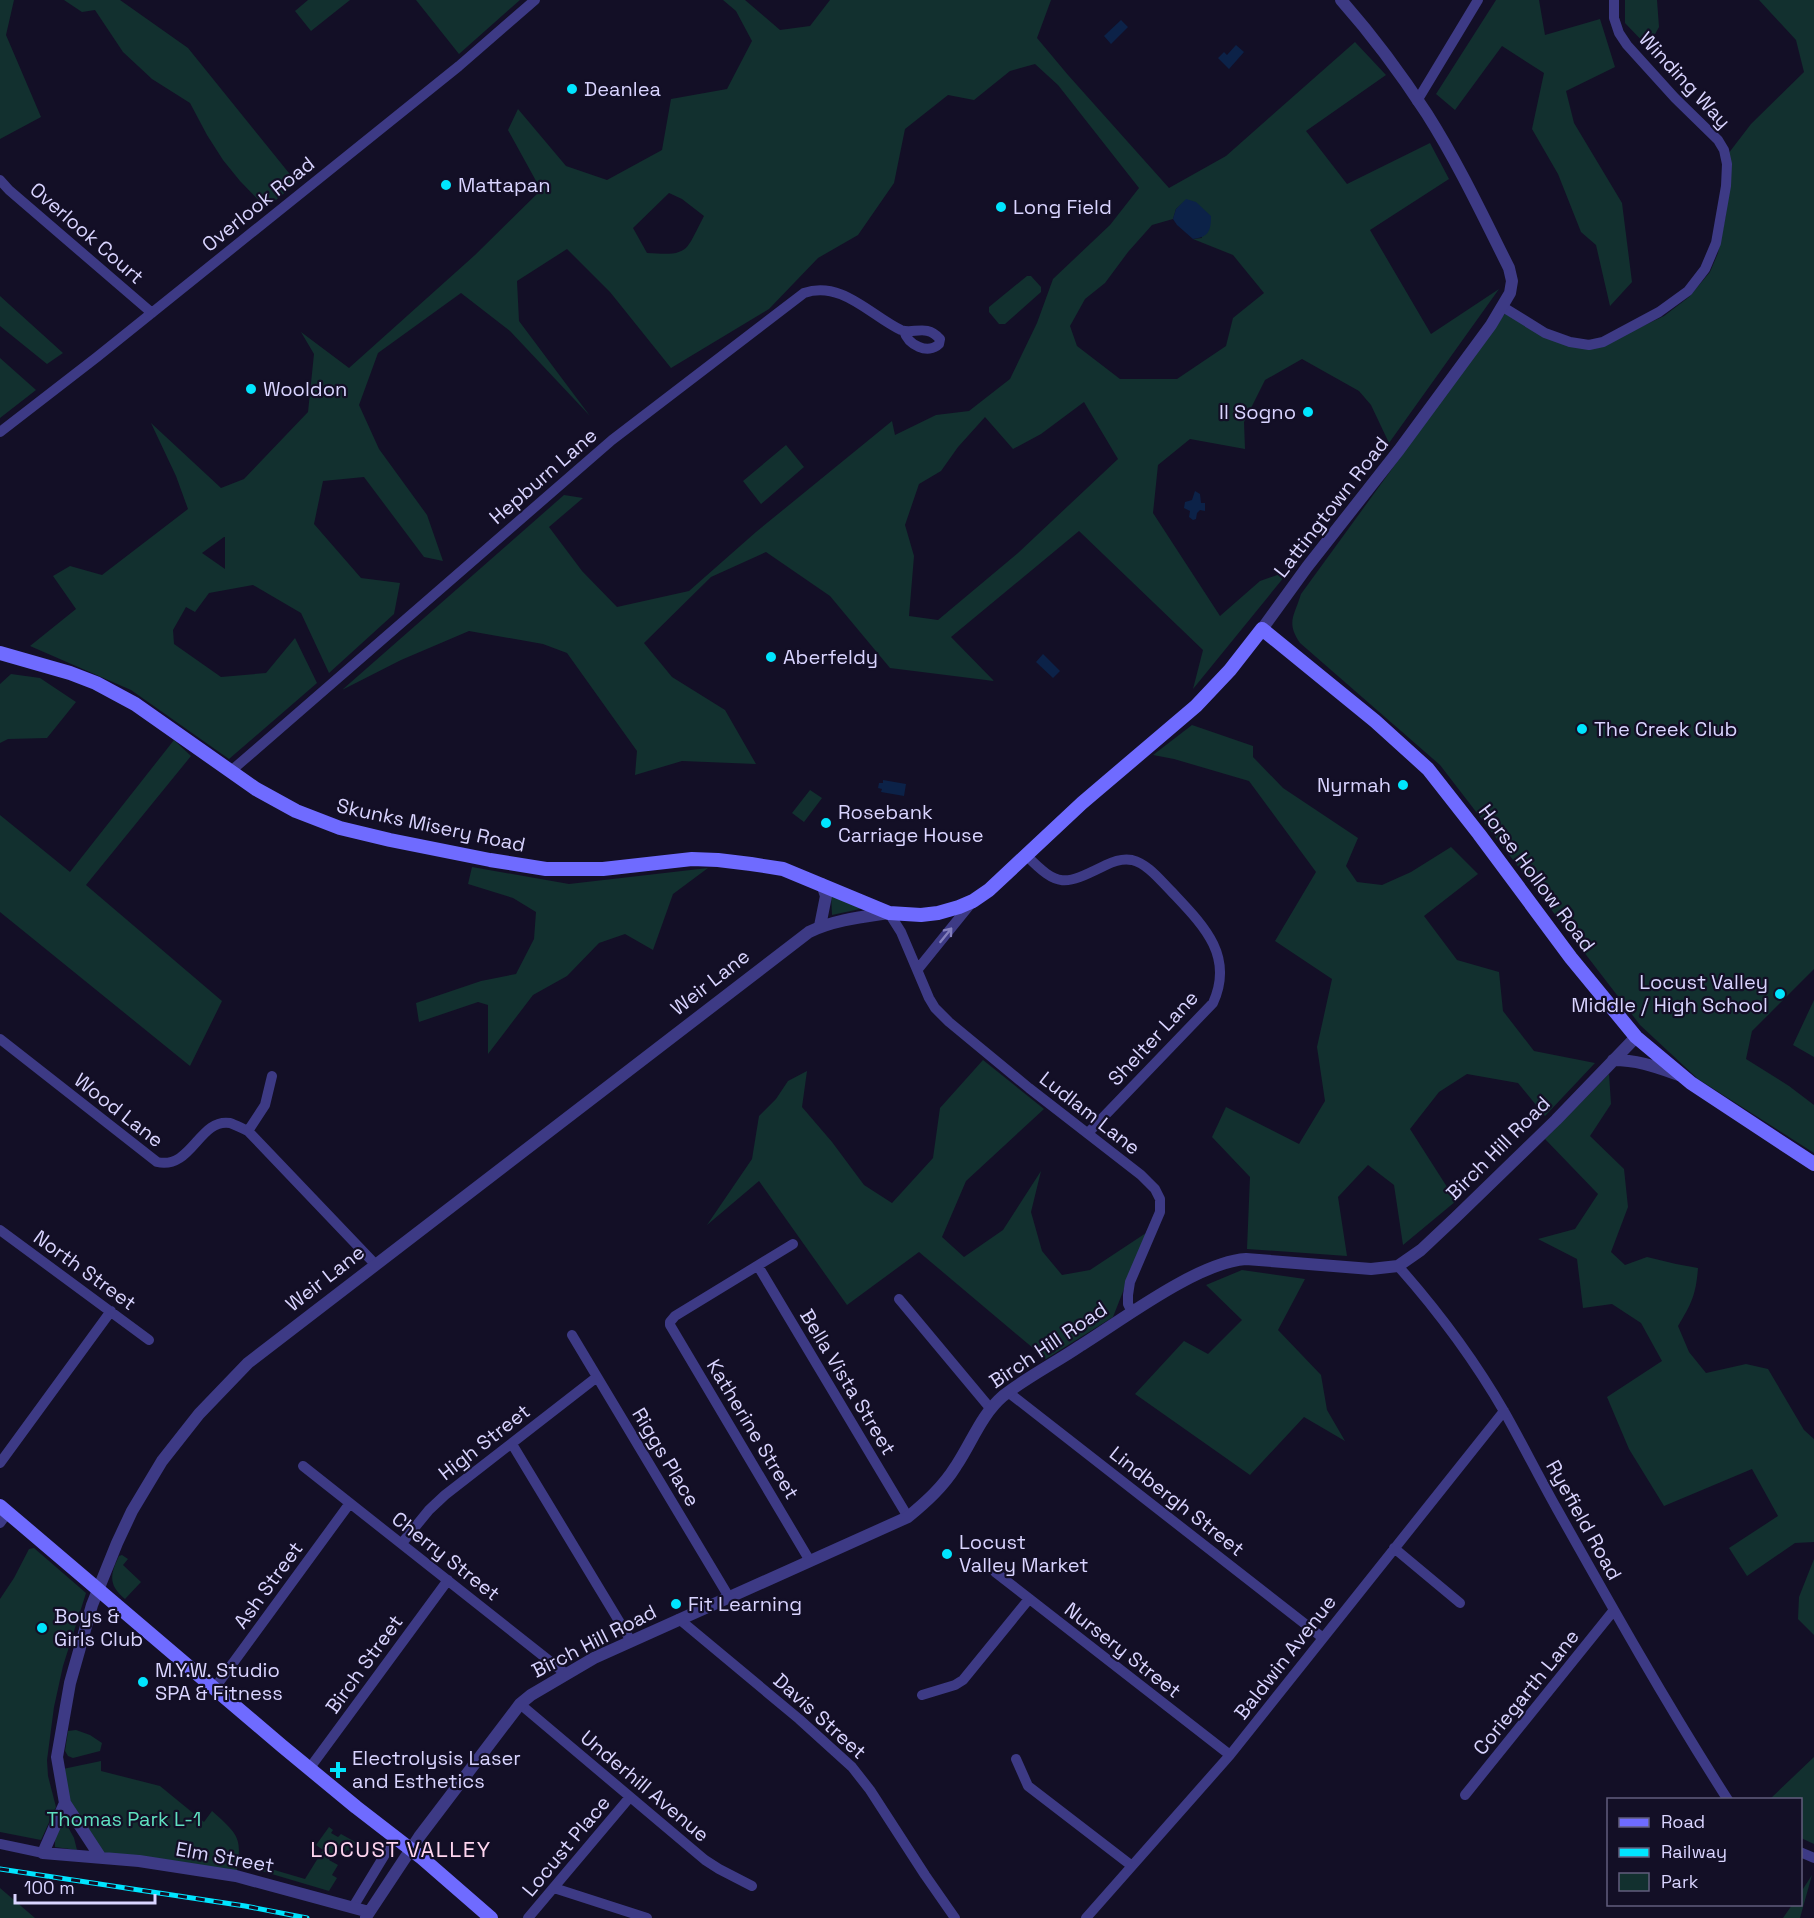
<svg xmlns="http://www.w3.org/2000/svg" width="1814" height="1918" font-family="'Space Grotesk',sans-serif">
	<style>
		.green { fill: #12302f; fill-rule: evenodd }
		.water { fill: #0c2248 }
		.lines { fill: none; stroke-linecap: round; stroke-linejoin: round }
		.minor { stroke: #3d3a85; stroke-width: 10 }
		.tertiary { stroke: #3d3a85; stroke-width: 12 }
		.secondary { stroke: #6f6bff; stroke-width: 14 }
		.rail-casing { stroke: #00e5ff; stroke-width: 5 }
		.rail { stroke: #130f26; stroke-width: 3; stroke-dasharray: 9; stroke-linecap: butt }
		.oneway { stroke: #837fbc }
		.poi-dot { fill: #00e5ff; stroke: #130f26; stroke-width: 2 }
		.labels { text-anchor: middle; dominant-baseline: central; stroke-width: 4.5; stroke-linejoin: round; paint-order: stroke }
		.street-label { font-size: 20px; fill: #d9d4ff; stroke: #130f26 }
		.poi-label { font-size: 20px; fill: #d9d4ff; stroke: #130f26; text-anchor: start }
		.park-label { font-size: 20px; fill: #5fe0c0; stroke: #130f26 }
		.quarter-label { font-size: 22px; letter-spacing: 1.5px; fill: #ffd6f0; stroke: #130f26 }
	</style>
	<rect width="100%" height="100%" fill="#130f26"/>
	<path class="green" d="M0 0H14L6 35 41 117 0 139Z
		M64 0H120L188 48 297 183 266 208 240 181 223 160 207 135 190 103 152 79 123 52 95 10 82 12Z
		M308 0H350L311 31 295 11Z
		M416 0H520L459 54Z
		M723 0H745L780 30 810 26 830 0H1051L1037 38 1068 75 1169 188 1226 156 1355 42 1386 75 1306 131 1347 184 1430 143 1449 179 1370 230 1431 334 1499 289 1389 443 1371 405 1359 391 1302 359 1265 380 1244 422 1245 449 1190 439 1158 465 1153 513 1220 616 1260 581 1289 571 1193 689 1203 650 1079 531 951 637 994 681 890 668 830 596 766 552 711 577 644 643 672 677 725 710 756 764 682 761 635 775 637 751 567 653 543 644 469 631 401 660 342 690 564 495 583 498 549 527 582 571 617 607 689 591 756 532 892 421 895 435 936 415 969 411 1010 379 1037 323 1053 279 1110 225 1139 188 1058 85 1035 64 1010 71 974 100 948 95 905 129 894 183 858 235 818 258 769 309 671 368 610 292 567 249 517 281 519 321 590 416 510 331 461 293 378 353 359 405 379 449 427 515 443 561 424 557 364 477 323 481 314 524 361 578 400 583 394 614 329 673 301 613 253 585 209 593 195 612 186 607 173 630 174 644 221 677 266 673 295 638 317 683 229 759 131 690 30 646 76 609 53 576 70 566 102 575 188 509 176 476 151 423 221 488 244 479 308 412 314 354 301 332 349 368 475 255 541 190 508 130 518 109 566 166 607 180 662 150 671 99 727 89 752 41 736 11ZM669 193 682 199 704 216C685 252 690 256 647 253L633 228ZM1186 200 1202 238 1193 239 1233 255 1264 293 1233 318 1226 346 1177 379H1120L1077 346 1070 326 1085 299 1105 283 1128 252 1152 225 1173 219 1176 209ZM1084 402 1118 459 1018 553 938 620 909 616 914 556 905 525 919 484 941 471 958 447 985 417 1013 449 1041 434ZM224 537H225V569L202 553Z
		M1496 0H1539L1545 35 1600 19 1615 67 1566 91 1574 123 1622 203 1632 282 1610 306 1596 245 1581 232 1558 174 1532 129 1544 73 1502 46 1455 110 1436 94Z
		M1625 0H1657L1659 27 1648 47 1625 23Z
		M1759 0H1814V969L1752 1031 1746 1059 1789 1086 1814 1105V1153L1698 1079 1640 1025 1440 765 1300 643C1286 622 1294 617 1301 594L1506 312 1544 335 1603 345 1664 316 1689 297 1710 272 1718 253 1726 214 1728 154 1751 124 1804 72 1796 40Z
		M1027 276H1031L1041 287V292L1005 324H999L989 312V307Z
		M0 296 63 353 47 364 0 326Z
		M0 358 36 390 0 418Z
		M786 445 804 467 761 504 743 481Z
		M11 674 40 678 76 702 47 738 8 739 0 743V684Z
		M1192 725 1253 746V757L1283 788 1358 838 1346 866 1357 882 1382 885 1411 872 1451 847 1478 874 1424 916 1457 960 1499 972 1503 1011 1534 1051 1595 1063 1545 1116 1518 1083 1467 1074 1439 1092 1410 1129 1456 1201 1403 1245 1394 1185 1368 1165 1338 1197 1347 1256 1247 1249 1250 1177 1212 1137 1226 1107 1299 1144 1325 1101 1317 1047 1332 979 1275 941 1316 872 1249 781 1174 759 1153 755Z
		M174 740 191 756 86 885 222 1001 190 1066 0 912V815L70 872Z
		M810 790 822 798 804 822 792 813Z
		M472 867 569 884 708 868 673 894 653 950 625 934 599 943 567 976 533 995 488 1054V1005L478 1002 419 1022 416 1003 481 981 516 974 534 939 536 912 513 898 468 884Z
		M831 894 860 908V909L832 915Z
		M1814 1000V1057L1793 1045Z
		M983 1060 1044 1109 966 1181 942 1237 964 1257 1003 1230 1041 1171 1031 1212 1042 1251 1062 1275 1090 1270 1146 1233 1113 1317 1046 1359 919 1252 847 1305 759 1181 707 1225 752 1159 759 1116 776 1099 788 1081 807 1071 802 1107 832 1142 864 1185 892 1203 933 1158 940 1108Z
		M1609 1074 1611 1104 1590 1136 1624 1169 1628 1207 1611 1252 1625 1265 1647 1257 1676 1264 1698 1268C1696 1294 1692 1303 1678 1326L1689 1352 1706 1373 1746 1364 1768 1369 1804 1430 1814 1439V1542L1795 1543 1747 1576 1729 1548 1778 1516 1752 1469 1664 1506 1629 1449 1607 1397 1662 1361 1641 1323 1612 1304 1583 1308 1577 1259 1538 1239 1575 1229 1598 1194 1545 1139Z
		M1242 1270 1305 1279 1278 1330 1321 1375 1327 1410 1345 1441 1304 1417 1250 1475 1135 1394 1184 1341 1208 1354 1242 1320 1206 1285Z
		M34 1548 86 1593 63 1666 54 1707 47 1760 48 1776 56 1807 41 1840 0 1832V1599L14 1578 29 1549Z
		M122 1555 128 1559 123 1565 141 1582 125 1599C108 1585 110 1575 119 1556Z
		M1814 1559V1635L1798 1619 1799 1597Z
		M76 1730 90 1735 102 1743 100 1751 73 1758 68 1756 65 1751 68 1731Z
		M1814 1757V1844L1801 1838 1800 1800 1770 1799Z
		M101 1761V1771L160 1786 204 1822 212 1811C241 1837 242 1838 236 1876L101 1858 65 1803 58 1770Z
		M62 1824 67 1825 74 1838 77 1850 55 1847V1838Z
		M329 1827 333 1830 331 1833 338 1837 341 1834 357 1843 351 1852 347 1850 343 1856 334 1852 329 1860 338 1865 332 1875 337 1878 329 1891 248 1867 245 1865 246 1860 253 1858 254 1864 305 1879 323 1850 316 1845Z
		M1812 1875 1800 1918H1783L1792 1905 1800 1904 1801 1892Z
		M0 1888 35 1918H0Z"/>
	<path class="water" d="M1121 20 1128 27 1111 44 1104 36Z
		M1236 45 1244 52 1229 69 1218 58 1224 52 1227 55Z
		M1186 199 1196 202 1211 216C1211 232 1208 237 1193 239L1177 225 1173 219 1176 209Z
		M1195 491 1200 494 1201 503H1205V511L1200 510 1197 513 1196 519 1193 520 1189 517 1190 511 1184 508 1185 502 1192 500Z
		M1043 654 1060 671 1053 678 1036 662Z
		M883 780 906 784 904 796 881 792 882 789 878 788 879 783H883Z"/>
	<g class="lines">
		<path class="minor" d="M1417 101 1478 0
			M0 180 9 190 152 313
			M1503 307 1545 333 1570 342 1589 345 1603 342 1659 312 1688 291 1705 269 1716 243 1726 186 1727 164 1724 150 1718 140 1675 98 1627 45 1619 33 1614 18V0
			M0 432 97 357 459 66 535 0
			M231 771 612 440 804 293C841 280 870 315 901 330 913 335 926 323 940 339L939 344C928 355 908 345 904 331
			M1026 855C1059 889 1065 885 1106 865 1114 861 1122 858 1132 860 1148 864 1160 880 1171 891 1202 924 1235 955 1213 1003L1088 1133
			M889 913 901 932 929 998 935 1008 949 1022 1029 1088 1141 1175 1155 1189 1160 1199V1212L1130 1282 1128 1295V1304L1132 1312
			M918 969 973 901
			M0 1039 157 1162C192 1170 199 1118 230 1123 236 1125 243 1129 248 1131L375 1264
			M248 1131 265 1105 272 1076
			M0 1230 149 1340
			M793 1244 675 1316 670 1322V1325L810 1561
			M758 1266 908 1517
			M1398 1266C1438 1311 1475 1361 1505 1413 1523 1445 1539 1477 1557 1509 1612 1607 1667 1705 1728 1800
			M899 1299 990 1408
			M572 1335 729 1597
			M1008 1392 1323 1638
			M512 1444 631 1641
			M0 1463 111 1311
			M303 1466 566 1674
			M0 1523 8 1512
			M402 1543 429 1510 445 1495 597 1377
			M1394 1548 1460 1603
			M995 1572 1230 1755
			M679 1619 799 1719 852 1767 870 1790 925 1875 955 1918
			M214 1689 350 1503
			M922 1695 955 1685 963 1680 1029 1599
			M520 1704 705 1860 719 1869 752 1886
			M1016 1759 1028 1786 1132 1866
			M309 1769 448 1580
			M1465 1795 1614 1610
			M0 1844 43 1853
			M1800 1852 1814 1858
			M554 1888 647 1918
			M353 1907 395 1838
			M528 1918 630 1797
			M1086 1918 1230 1755 1504 1411"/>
		<path class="tertiary" d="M1262 629 1307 567 1399 450 1491 325 1510 293 1512 281 1509 268C1483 216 1458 163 1427 114 1401 74 1373 36 1341 0
			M820 926 826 896 822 884
			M1613 1060C1638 1060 1656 1067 1679 1075
			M65 1803 101 1858
			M369 1912 236 1876 139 1861 43 1853 65 1803 57 1757 70 1683 92 1605 117 1543 132 1511 162 1461 199 1414 248 1363 809 932C834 920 862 917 889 913
			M366 1917 419 1837 520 1704 531 1695 594 1658 908 1517C926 1502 943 1487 956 1466 972 1442 981 1415 1003 1396 1027 1377 1055 1363 1080 1346 1122 1320 1198 1262 1246 1259L1371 1269 1398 1266 1421 1250 1455 1218 1556 1120 1636 1037"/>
		<path class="secondary" d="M0 653 70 673 96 683 135 704 256 789 296 811 340 828 390 840 490 860 546 869H603L692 859 718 860 751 864 783 869 889 913 921 915 938 913 959 907 973 901 989 890 1082 803 1196 706 1230 670 1262 629 1375 721 1428 769 1479 834 1571 958 1636 1037 1691 1083 1814 1164
			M0 1506 282 1746 356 1807 422 1858 491 1918"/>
		<defs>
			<path id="rail" d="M0 1869 245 1906 307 1918"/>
		</defs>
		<use href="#rail" class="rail-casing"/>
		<use href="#rail" class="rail"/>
	</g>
	<defs><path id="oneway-shaft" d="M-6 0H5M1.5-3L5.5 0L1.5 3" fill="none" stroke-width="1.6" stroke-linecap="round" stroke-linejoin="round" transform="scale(1.5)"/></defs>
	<use class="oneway" href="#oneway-shaft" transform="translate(946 935) rotate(-51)"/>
	<g class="poi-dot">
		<circle cx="572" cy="89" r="6"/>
		<circle cx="446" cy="185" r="6"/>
		<circle cx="1001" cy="207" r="6"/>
		<circle cx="251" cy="389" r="6"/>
		<circle cx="1308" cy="412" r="6"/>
		<circle cx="771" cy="657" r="6"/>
		<circle cx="1582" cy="729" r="6"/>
		<circle cx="1403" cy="785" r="6"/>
		<circle cx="826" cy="823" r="6"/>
		<circle cx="1780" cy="994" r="6"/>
		<circle cx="947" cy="1554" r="6"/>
		<circle cx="676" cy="1604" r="6"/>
		<circle cx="42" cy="1628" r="6"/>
		<circle cx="143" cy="1682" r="6"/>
		<path d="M335 1761h6v6h6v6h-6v6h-6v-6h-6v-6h6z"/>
	</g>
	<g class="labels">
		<g class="street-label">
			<text transform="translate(1685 80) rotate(47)">Winding Way</text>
			<text transform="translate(258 204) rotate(-39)">Overlook Road</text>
			<text transform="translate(87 233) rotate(41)">Overlook Court</text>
			<text transform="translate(543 476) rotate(-41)">Hepburn Lane</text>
			<text transform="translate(1331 507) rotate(-52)">Lattingtown Road</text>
			<text transform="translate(431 825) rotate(12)">Skunks Misery Road</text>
			<text transform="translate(1537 878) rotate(53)">Horse Hollow Road</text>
			<text transform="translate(710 982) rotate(-38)">Weir Lane</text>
			<text transform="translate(1153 1038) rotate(-47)">Shelter Lane</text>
			<text transform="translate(119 1110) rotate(38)">Wood Lane</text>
			<text transform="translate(1090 1113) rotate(38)">Ludlam Lane</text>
			<text transform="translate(1498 1148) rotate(-45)">Birch Hill Road</text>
			<text transform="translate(85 1270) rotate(36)">North Street</text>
			<text transform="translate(325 1278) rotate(-38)">Weir Lane</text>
			<text transform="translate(1048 1345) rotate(-34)">Birch Hill Road</text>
			<text transform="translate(848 1382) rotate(59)">Bella Vista Street</text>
			<text transform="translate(753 1429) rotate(59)">Katherine Street</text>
			<text transform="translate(484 1442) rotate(-38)">High Street</text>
			<text transform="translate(666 1457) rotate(59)">Riggs Place</text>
			<text transform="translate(1177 1501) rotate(38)">Lindbergh Street</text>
			<text transform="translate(1584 1520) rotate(61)">Ryefield Road</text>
			<text transform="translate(446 1556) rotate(38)">Cherry Street</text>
			<text transform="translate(268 1585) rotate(-54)">Ash Street</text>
			<text transform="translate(594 1641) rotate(-27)">Birch Hill Road</text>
			<text transform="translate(1123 1650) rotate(38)">Nursery Street</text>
			<text transform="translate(1285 1657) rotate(-52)">Baldwin Avenue</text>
			<text transform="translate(364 1664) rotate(-54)">Birch Street</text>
			<text transform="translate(1526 1692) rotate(-51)">Coriegarth Lane</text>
			<text transform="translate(820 1716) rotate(42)">Davis Street</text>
			<text transform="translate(645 1786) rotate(40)">Underhill Avenue</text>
			<text transform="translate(566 1846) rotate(-50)">Locust Place</text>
			<text transform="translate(225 1857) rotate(10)">Elm Street</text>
		</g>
		<g class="poi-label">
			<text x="584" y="89">Deanlea</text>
			<text x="458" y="185">Mattapan</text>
			<text x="1013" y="207">Long Field</text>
			<text x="263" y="389">Wooldon</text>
			<text x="1296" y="412" text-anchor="end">Il Sogno</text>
			<text x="783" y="657">Aberfeldy</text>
			<text x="1594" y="729">The Creek Club</text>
			<text x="1391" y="785" text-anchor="end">Nyrmah</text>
			<text x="838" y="812">Rosebank<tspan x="838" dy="23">Carriage House</tspan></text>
			<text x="1768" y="982" text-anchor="end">Locust Valley<tspan x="1768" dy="23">Middle / High School</tspan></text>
			<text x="959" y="1542">Locust<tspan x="959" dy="23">Valley Market</tspan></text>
			<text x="688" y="1604">Fit Learning</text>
			<text x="54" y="1616">Boys &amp;<tspan x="54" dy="23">Girls Club</tspan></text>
			<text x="155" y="1670">M.Y.W. Studio<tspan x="155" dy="23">SPA &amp; Fitness</tspan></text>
			<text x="352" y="1758">Electrolysis Laser<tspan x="352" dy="23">and Esthetics</tspan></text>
		</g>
		<g class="park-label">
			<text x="124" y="1819">Thomas Park L-1</text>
		</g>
		<g class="quarter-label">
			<text x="401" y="1849">LOCUST VALLEY</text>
		</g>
	</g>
	<rect x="1607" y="1798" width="195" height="108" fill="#130f26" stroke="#625e7d" stroke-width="1.5"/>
	<rect x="1619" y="1818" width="30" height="9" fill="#6f6bff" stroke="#625e7d" stroke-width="1.5"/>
	<text x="1661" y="1828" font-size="18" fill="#d9d4ff">Road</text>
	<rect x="1619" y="1848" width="30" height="9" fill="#00e5ff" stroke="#625e7d" stroke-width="1.5"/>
	<text x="1661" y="1858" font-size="18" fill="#d9d4ff">Railway</text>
	<rect x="1619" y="1873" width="30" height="18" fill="#12302f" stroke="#625e7d" stroke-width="1.5"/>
	<text x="1661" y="1888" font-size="18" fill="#d9d4ff">Park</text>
	<path d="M15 1894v9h140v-9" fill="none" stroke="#d9d4ff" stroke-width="3"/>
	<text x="24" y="1894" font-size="18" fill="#d9d4ff" stroke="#130f26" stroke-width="4.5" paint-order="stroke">100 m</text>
</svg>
